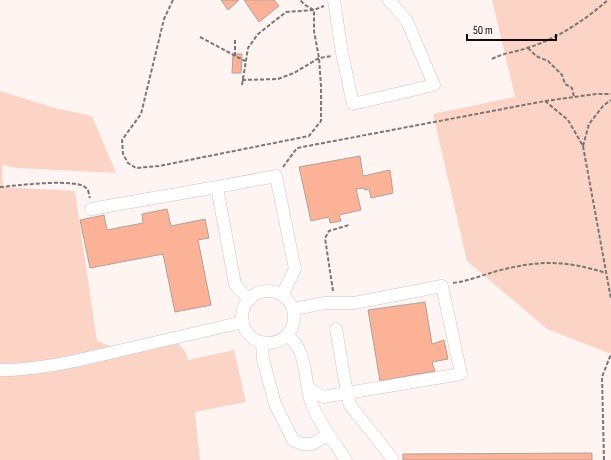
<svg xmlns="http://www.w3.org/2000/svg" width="611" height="460" font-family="'Sofia Sans Condensed',sans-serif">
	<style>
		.green { fill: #fcd4c6 }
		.building { fill: #fcb296; stroke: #afa19c }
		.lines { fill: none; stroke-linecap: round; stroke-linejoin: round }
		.minor-casing { stroke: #d1c3be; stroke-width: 13 }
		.path { stroke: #7b7573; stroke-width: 2; stroke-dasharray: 4 2; stroke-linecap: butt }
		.minor { stroke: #fff; stroke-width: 12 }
	</style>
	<rect width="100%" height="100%" fill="#fef5f2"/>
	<path class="green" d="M492 0H611V354L547 329 467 261 433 114 515 97Z
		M0 91 55 108 92 116 116 173 16 168 2 165 3 187 75 191 97 341 113 347 174 338 186 353 188 360 234 350 246 402 195 412 200 460H0Z"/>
	<path class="building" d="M221 0H239L228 10Z
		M244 0H274L279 6 259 22Z
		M233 54H242L241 73H232Z
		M360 156 363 176 390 170 393 193 371 198 369 189 365 190 364 188 356 189 361 210 339 215 341 221 330 223 329 217 311 221 299 167Z
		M167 209 171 226 205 219 209 238 198 240 211 305 175 312 163 254 90 268 80 220 104 215 107 230 143 223 142 214Z
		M425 302 432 344 444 340 448 359 432 362 435 371 380 381 368 310Z
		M592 453V460H403V454Z"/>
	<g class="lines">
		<defs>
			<path id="minor" d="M334 0 342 53 353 104 434 85 407 21 389 0
				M217 187 276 176 295 269 282 295
				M91 209 217 187 235 284 249 300
				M242 317a26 26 0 1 1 52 0a26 26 0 1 1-52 0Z
				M293 309 325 303H354L442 286 461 374 347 393 336 329
				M287 335C309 352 303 379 311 402 319 423 334 442 346 460
				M262 343 263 359 275 404 293 440 302 444H312L328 435
				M0 370C39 370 76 361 114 352 157 342 200 332 243 322
				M308 388 323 397 347 393 350 405 392 458"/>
		</defs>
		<use href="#minor" class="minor-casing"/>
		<path class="path" d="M173 0 164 19 141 114 122 140 123 154 128 163 136 168 159 166 309 136 321 121V86L319 58 314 31V10L305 5 300 0
			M200 37 245 61
			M235 40V56
			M528 48 536 56 548 61 562 75 565 84 572 88 574 97
			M492 59C503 53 516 52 527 48 557 39 585 20 608 0
			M242 80 278 79 294 73 319 58 332 56
			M242 85 248 48 258 34 286 12 314 10 324 6
			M545 101 596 94H611
			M583 146 589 124 603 106 611 100
			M283 167 297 148 545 101 568 120 583 146 611 299
			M0 187C14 186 80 177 87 189 89 191 89 196 90 198
			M453 283C468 281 483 275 497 271 539 260 565 260 606 273
			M333 291 325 238 329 231 349 225
			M604 460 602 377 611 354"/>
		<use href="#minor" class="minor"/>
	</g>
	<path d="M467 34v6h89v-6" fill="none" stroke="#100b0a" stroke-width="2"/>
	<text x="473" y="34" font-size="12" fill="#100b0a" stroke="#fef5f2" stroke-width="3" paint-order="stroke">50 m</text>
</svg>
